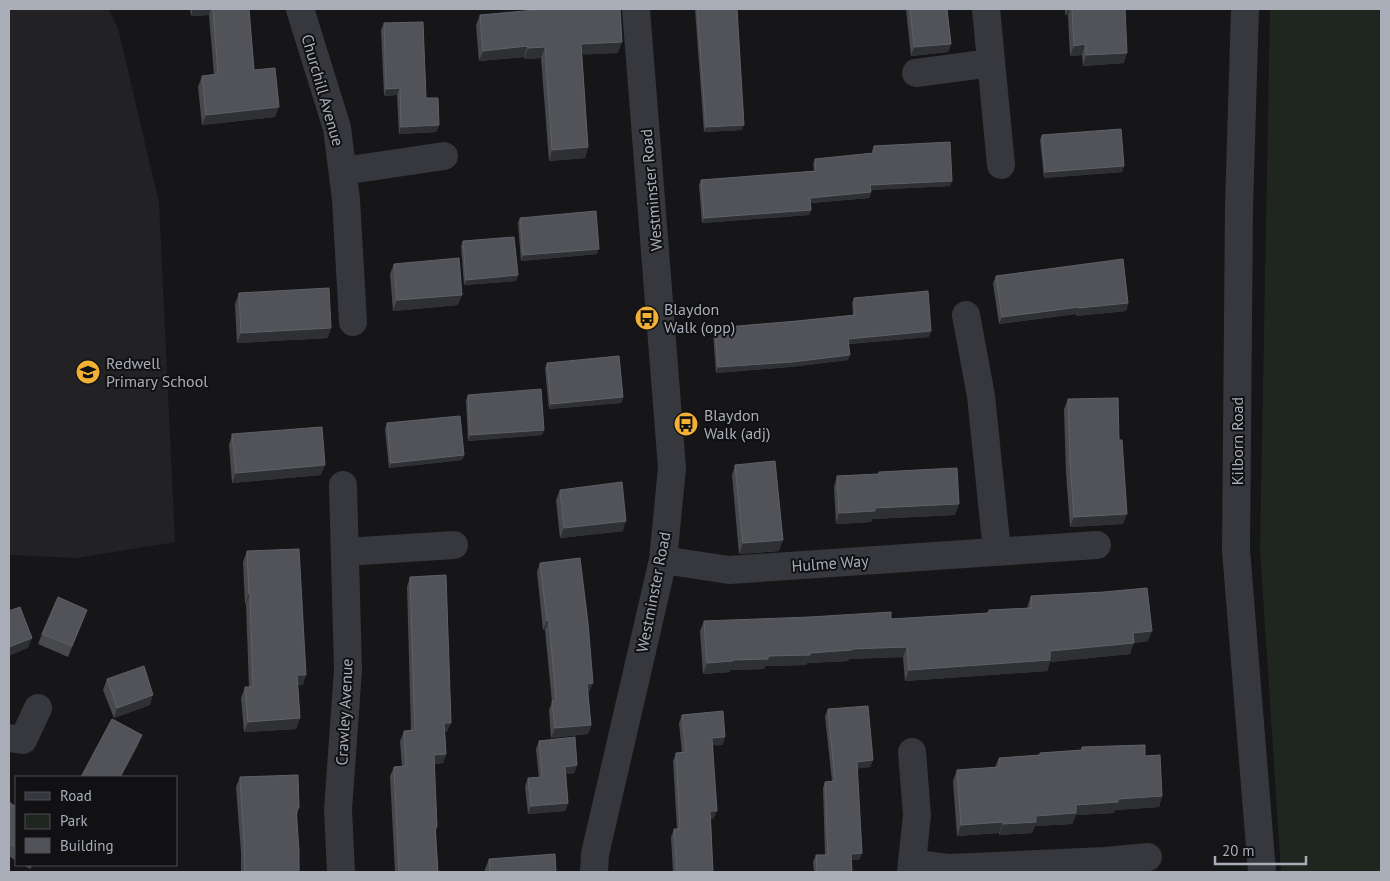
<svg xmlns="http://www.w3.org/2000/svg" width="1390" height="881" font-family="'PT Sans',sans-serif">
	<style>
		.built { fill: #222225 }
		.green { fill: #1e261f }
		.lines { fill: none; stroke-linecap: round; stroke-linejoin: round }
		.minor { stroke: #37383d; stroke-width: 28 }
		.wall { fill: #47494d }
		.shaded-wall { fill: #2f3033 }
		.building { fill: #525359; stroke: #5f6168 }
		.labels { text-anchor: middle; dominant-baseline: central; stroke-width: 4; stroke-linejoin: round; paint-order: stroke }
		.street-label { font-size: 16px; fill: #a8adb8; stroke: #111113 }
		.poi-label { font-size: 16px; fill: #a8adb8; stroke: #111113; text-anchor: start }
	</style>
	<rect width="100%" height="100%" fill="#161618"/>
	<path class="built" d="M9 9H108L118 28 159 203 175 542 77 558 9 555Z"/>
	<path class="green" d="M1270 9H1381V872H1281L1260 549Z"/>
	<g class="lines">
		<path class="minor" d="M300 9 337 128 346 199 353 322
			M986 9 1001 165
			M1245 9 1239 206 1236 550 1262 872
			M916 73 991 63
			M343 171 444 156
			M966 315 981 396 997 551
			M346 552 454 545
			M663 560 729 570 1097 545
			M9 738 23 740 38 708
			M912 863 949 868 1105 861 1148 857
			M341 872 338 810 348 670 343 485
			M594 872 595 854 663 560 672 468 636 9
			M911 872 917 815 912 752"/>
	</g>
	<path class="wall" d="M190 9H249L254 70 275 117 202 125 198 87 202 76 214 75 209 15 191 16Z
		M695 9H737L742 130 704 132Z
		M906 9H947L951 44 948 52 911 56Z
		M1065 9H1125L1124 63 1083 66 1082 55 1070 56 1068 15H1065Z
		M480 15 618 53 582 54 588 147 585 158 549 161 541 58 524 59V57L479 61 476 25Z
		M384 23 426 98 439 125 436 132 399 134 397 95 384 96 381 30Z
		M1042 135 1122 172 1044 178 1040 140Z
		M874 146 952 181 950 186 870 190 871 192 869 198 811 203V210L809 215 702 223 699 185 701 180 814 171 813 164 815 159 872 153V151Z
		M520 218 597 254 521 261 518 223Z
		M463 241 518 275 516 281 464 285 461 246Z
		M394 264 458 305 393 311 390 274Z
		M996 276 1128 303 1126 311 1076 316V314L999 324 993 283Z
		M239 293 328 338 237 343 235 304Z
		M854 298 929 337 849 344 848 360 790 367 716 373 713 333 715 328 797 321 853 315 852 303Z
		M547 363 623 397 621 403 549 409 545 368Z
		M468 395 544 430 542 435 468 441 466 400Z
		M1068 399 1123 524 1070 527 1066 473 1064 409Z
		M387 423 464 455 462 460 389 468 385 429Z
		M232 434 321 475 232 483 229 445Z
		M735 465 779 551 739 554 732 475Z
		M879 472 955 515 872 519 871 522 836 524 834 487 837 476 878 474Z
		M560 490 623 531 560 538 556 500Z
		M247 551 303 685H298L300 718 296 729 244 732 241 698 245 687H249L246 604H245L243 562Z
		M540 563 589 693H588L591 725 588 734 551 738 549 710 552 702 545 630H543L537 572Z
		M410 577 447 732H445L446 754 443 763 434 764 437 827 436 831 438 872H395L390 776 394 767 402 766 400 741 404 731H411L407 587Z
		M1031 596 1148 641 1133 643 1130 654 1050 662 1047 671 905 681 903 657 849 659 848 661 807 663 806 665 765 666 764 669 730 670V672L703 674 700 631 704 621 891 619 987 613 989 610 1027 608Z
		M87 610 68 657 38 644 42 634Z
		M107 679 150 705 114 718 103 690Z
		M828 709 873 760 870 767 857 768 862 853 859 860H851L852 872H814L813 862 816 855H825L823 788 825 782 832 781 825 716Z
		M682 715 723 745H713L714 818 711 819 713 872H673L671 837 674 829H677L673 761 676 753H682L679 723Z
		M539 741 577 765 574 773 566 774 568 803 565 811 528 814 525 786 528 778H539L536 749Z
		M1082 747 1145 756 1162 796 1159 807 1115 810 1114 813 1076 815 1072 824 1035 826 1032 833 999 835V833L957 836 953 781 957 770 995 767 999 758 1039 755 1040 753 1081 750Z
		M240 777 299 808 297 815 299 872H241V853L236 787Z
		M9 802 16 807V861L9 856Z
		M489 859 556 872H485V869Z
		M23 865H33L30 869Z"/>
	<path class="shaded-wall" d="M193 9H211L209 15 191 16Z
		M1068 9H1070L1068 15H1065Z
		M622 42 618 53 577 55 581 44Z
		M951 44 948 52 911 56 914 47Z
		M1085 44 1082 55 1070 56 1074 46Z
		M527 46 524 57 479 61 483 51Z
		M545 47 541 58 524 59 528 48Z
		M1127 53 1124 63 1083 66 1086 55Z
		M400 88 397 95 384 96 386 89Z
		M279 107 275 117 202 125 206 115Z
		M439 125 436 132 399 134 401 127Z
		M744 125 742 130 704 132 706 127Z
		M588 147 585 158 549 161 552 150Z
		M1124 166 1122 172 1044 178 1045 172Z
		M952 181 950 186 868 190 870 185Z
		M871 192 869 198 808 203 810 198Z
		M811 210 809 215 702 223 704 218Z
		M599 249 597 254 521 261 523 255Z
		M518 275 516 281 464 285 466 280Z
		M462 295 458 305 393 311 397 300Z
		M1128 303 1126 311 1076 316 1079 308Z
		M1079 307 1076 314 999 324 1002 317Z
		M331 328 328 338 237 343 241 333Z
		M931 331 929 337 846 344 848 339Z
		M850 355 848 360 790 367 716 373 718 367Z
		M623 397 621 403 549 409 551 404Z
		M544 430 542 435 468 441 470 435Z
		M464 455 462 460 389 468 391 463Z
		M325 465 321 475 232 483 236 473Z
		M959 504 955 515 872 519 871 522 836 524 839 513 875 508Z
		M1127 514 1123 524 1070 527 1074 517Z
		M626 521 623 531 560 538 564 528Z
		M783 540 779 551 739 554 743 543Z
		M249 594H250L246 604H245Z
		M549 620 545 630H543L547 621Z
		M1152 631 1148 641 1129 643 1133 633Z
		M32 638 28 648 9 656V647Z
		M1134 643 1130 654 1050 662 1047 671 905 681 909 670 1050 651Z
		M907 647 903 657 849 659 848 661 807 663 806 665 765 666 764 669 730 670V672L703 674 707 663 733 660 852 649Z
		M297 675H306L303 685 294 686Z
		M593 683 589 693H583L587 684Z
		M153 695 150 705 114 718 117 708Z
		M300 718 296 729 244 732 248 722Z
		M444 723H451L447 732H441Z
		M591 725 588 734 551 738 555 728Z
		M142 735 138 746 121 777H120Z
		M725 737 723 745 709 746 712 738Z
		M446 754 443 763 431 764 434 755Z
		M873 760 870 767 855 769 857 762Z
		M577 765 574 773 562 775 565 767Z
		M1162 796 1159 807 1115 810 1114 813 1076 815 1072 824 1035 826 1032 833 999 835 1003 824 1076 805 1118 799Z
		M568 803 565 811 528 814 531 806Z
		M710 811H717L714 818 708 819Z
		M1003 822 999 833 957 836 961 825Z
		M862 853 859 860H848L851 854Z"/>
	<path class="building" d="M213 9H249L254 70 275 68 279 107 206 115 202 76 218 74Z
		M547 9H620L622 42 581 44 588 147 552 150 545 47 528 48 527 46 483 51 480 15Z
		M697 9H737L744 125 706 127Z
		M910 9H947L951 44 914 47Z
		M1072 9H1125L1127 53 1086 55 1085 44 1074 46Z
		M423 22 426 98H438L439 125 401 127 400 88 386 89 384 23Z
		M1121 129 1124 166 1045 172 1042 135Z
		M950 142 952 181 870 185 871 192 810 198 811 210 704 218 701 180 816 171 815 159 874 153V146Z
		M596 211 599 249 523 255 520 218Z
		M514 237 518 275 466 280 463 241Z
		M459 258 462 295 397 300 394 264Z
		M1123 259 1128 303 1079 308V307L1002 317 996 276Z
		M329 288 331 328 241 333 239 293Z
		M928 291 931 331 848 339 850 355 792 362 718 367 715 328 797 321 855 315 854 298Z
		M619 356 623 397 551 404 547 363Z
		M541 389 544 430 470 435 468 395Z
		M1118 398 1119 440H1122L1127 514 1074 517 1070 462 1068 399Z
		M460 416 464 455 391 463 387 423Z
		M322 427 325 465 236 473 232 434Z
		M775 461 783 540 743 543 735 465Z
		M957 468 959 504 875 508V511L839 513 837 476 879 474V472Z
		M622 482 626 521 564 528 560 490Z
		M299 549 306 675H297L300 718 248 722 245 687H253L250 594H249L247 551Z
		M580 558 588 623 593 683 587 684 591 725 555 728 552 701 556 700 549 620 547 621 540 563Z
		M446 575 451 723H444L446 754 434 755 437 827H435L438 872H399L394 767 406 766 404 731 415 730 410 577Z
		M1147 588 1152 631 1133 633 1134 643 1050 651V660L909 670 907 647 852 649V650L810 653V655L768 656V659L733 660V661L707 663 704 621 810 617 891 612V619L989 613V610L1031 608V596L1104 592Z
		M58 597 87 610 72 646 42 634Z
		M20 607 32 638 9 647V611Z
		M144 666 153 695 117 708 107 679Z
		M868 706 873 760 857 762 862 853 851 854 852 872H817L816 855H828L825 782 835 781 828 709Z
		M723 711 725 737 712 738 717 811H710L713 872H677L674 829H680L676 753 686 752 682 715Z
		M112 719 142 735 120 777H81Z
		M575 737 577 765 565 767 568 803 531 806 528 778 542 777 539 741Z
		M1145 745V756L1160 755 1162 796 1118 799V802L1076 805V813L1036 816V822L1003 824V822L961 825 957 770 999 767V758L1040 755V753L1082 750V747Z
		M298 775 299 808H296L299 851V872H245L244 842 240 777Z
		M9 802 16 807V848L9 843Z
		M555 854 556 872H490L489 859Z"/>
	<defs>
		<symbol id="bus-disc" viewBox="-11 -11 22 22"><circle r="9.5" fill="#f2b134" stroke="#111113"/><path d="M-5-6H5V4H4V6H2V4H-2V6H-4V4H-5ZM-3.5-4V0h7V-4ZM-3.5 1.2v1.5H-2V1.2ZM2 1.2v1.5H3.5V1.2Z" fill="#111"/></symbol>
		<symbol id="school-disc" viewBox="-11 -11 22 22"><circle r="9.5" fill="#f2b134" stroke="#111113"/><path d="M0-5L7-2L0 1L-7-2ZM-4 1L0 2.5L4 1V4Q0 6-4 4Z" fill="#111"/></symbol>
	</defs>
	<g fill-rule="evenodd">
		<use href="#bus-disc" x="633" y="304" width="28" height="28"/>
		<use href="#school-disc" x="74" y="358" width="28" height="28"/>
		<use href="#bus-disc" x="672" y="410" width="28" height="28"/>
	</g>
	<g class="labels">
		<g class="street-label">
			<text transform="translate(323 90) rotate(74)">Churchill Avenue</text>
			<text transform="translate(651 190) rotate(-95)">Westminster Road</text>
			<text transform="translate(1237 441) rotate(-90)">Kilborn Road</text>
			<text transform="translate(830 563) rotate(-4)">Hulme Way</text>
			<text transform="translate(653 592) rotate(-79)">Westminster Road</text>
			<text transform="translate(344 712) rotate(-87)">Crawley Avenue</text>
		</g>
		<g class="poi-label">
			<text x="664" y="309">Blaydon<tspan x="664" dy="18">Walk (opp)</tspan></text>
			<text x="106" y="363">Redwell<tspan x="106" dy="18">Primary School</tspan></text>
			<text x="704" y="415">Blaydon<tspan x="704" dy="18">Walk (adj)</tspan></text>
		</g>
	</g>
	<rect width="1390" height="881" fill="none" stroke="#a8adb8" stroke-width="20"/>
	<rect x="15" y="776" width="162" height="90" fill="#111113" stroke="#4d4f55"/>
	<rect x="25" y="792" width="25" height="8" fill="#37383d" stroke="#4d4f55"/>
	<text x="60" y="801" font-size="15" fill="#a8adb8">Road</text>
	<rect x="25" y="814" width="25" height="15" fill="#1e261f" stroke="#4d4f55"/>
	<text x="60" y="826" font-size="15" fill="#a8adb8">Park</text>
	<rect x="25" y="838" width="25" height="15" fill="#525359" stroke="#4d4f55"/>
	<text x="60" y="851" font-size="15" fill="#a8adb8">Building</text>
	<path d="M1215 856v8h91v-8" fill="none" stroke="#a8adb8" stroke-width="2.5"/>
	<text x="1222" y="856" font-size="15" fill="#a8adb8" stroke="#111113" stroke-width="4" paint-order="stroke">20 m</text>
</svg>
